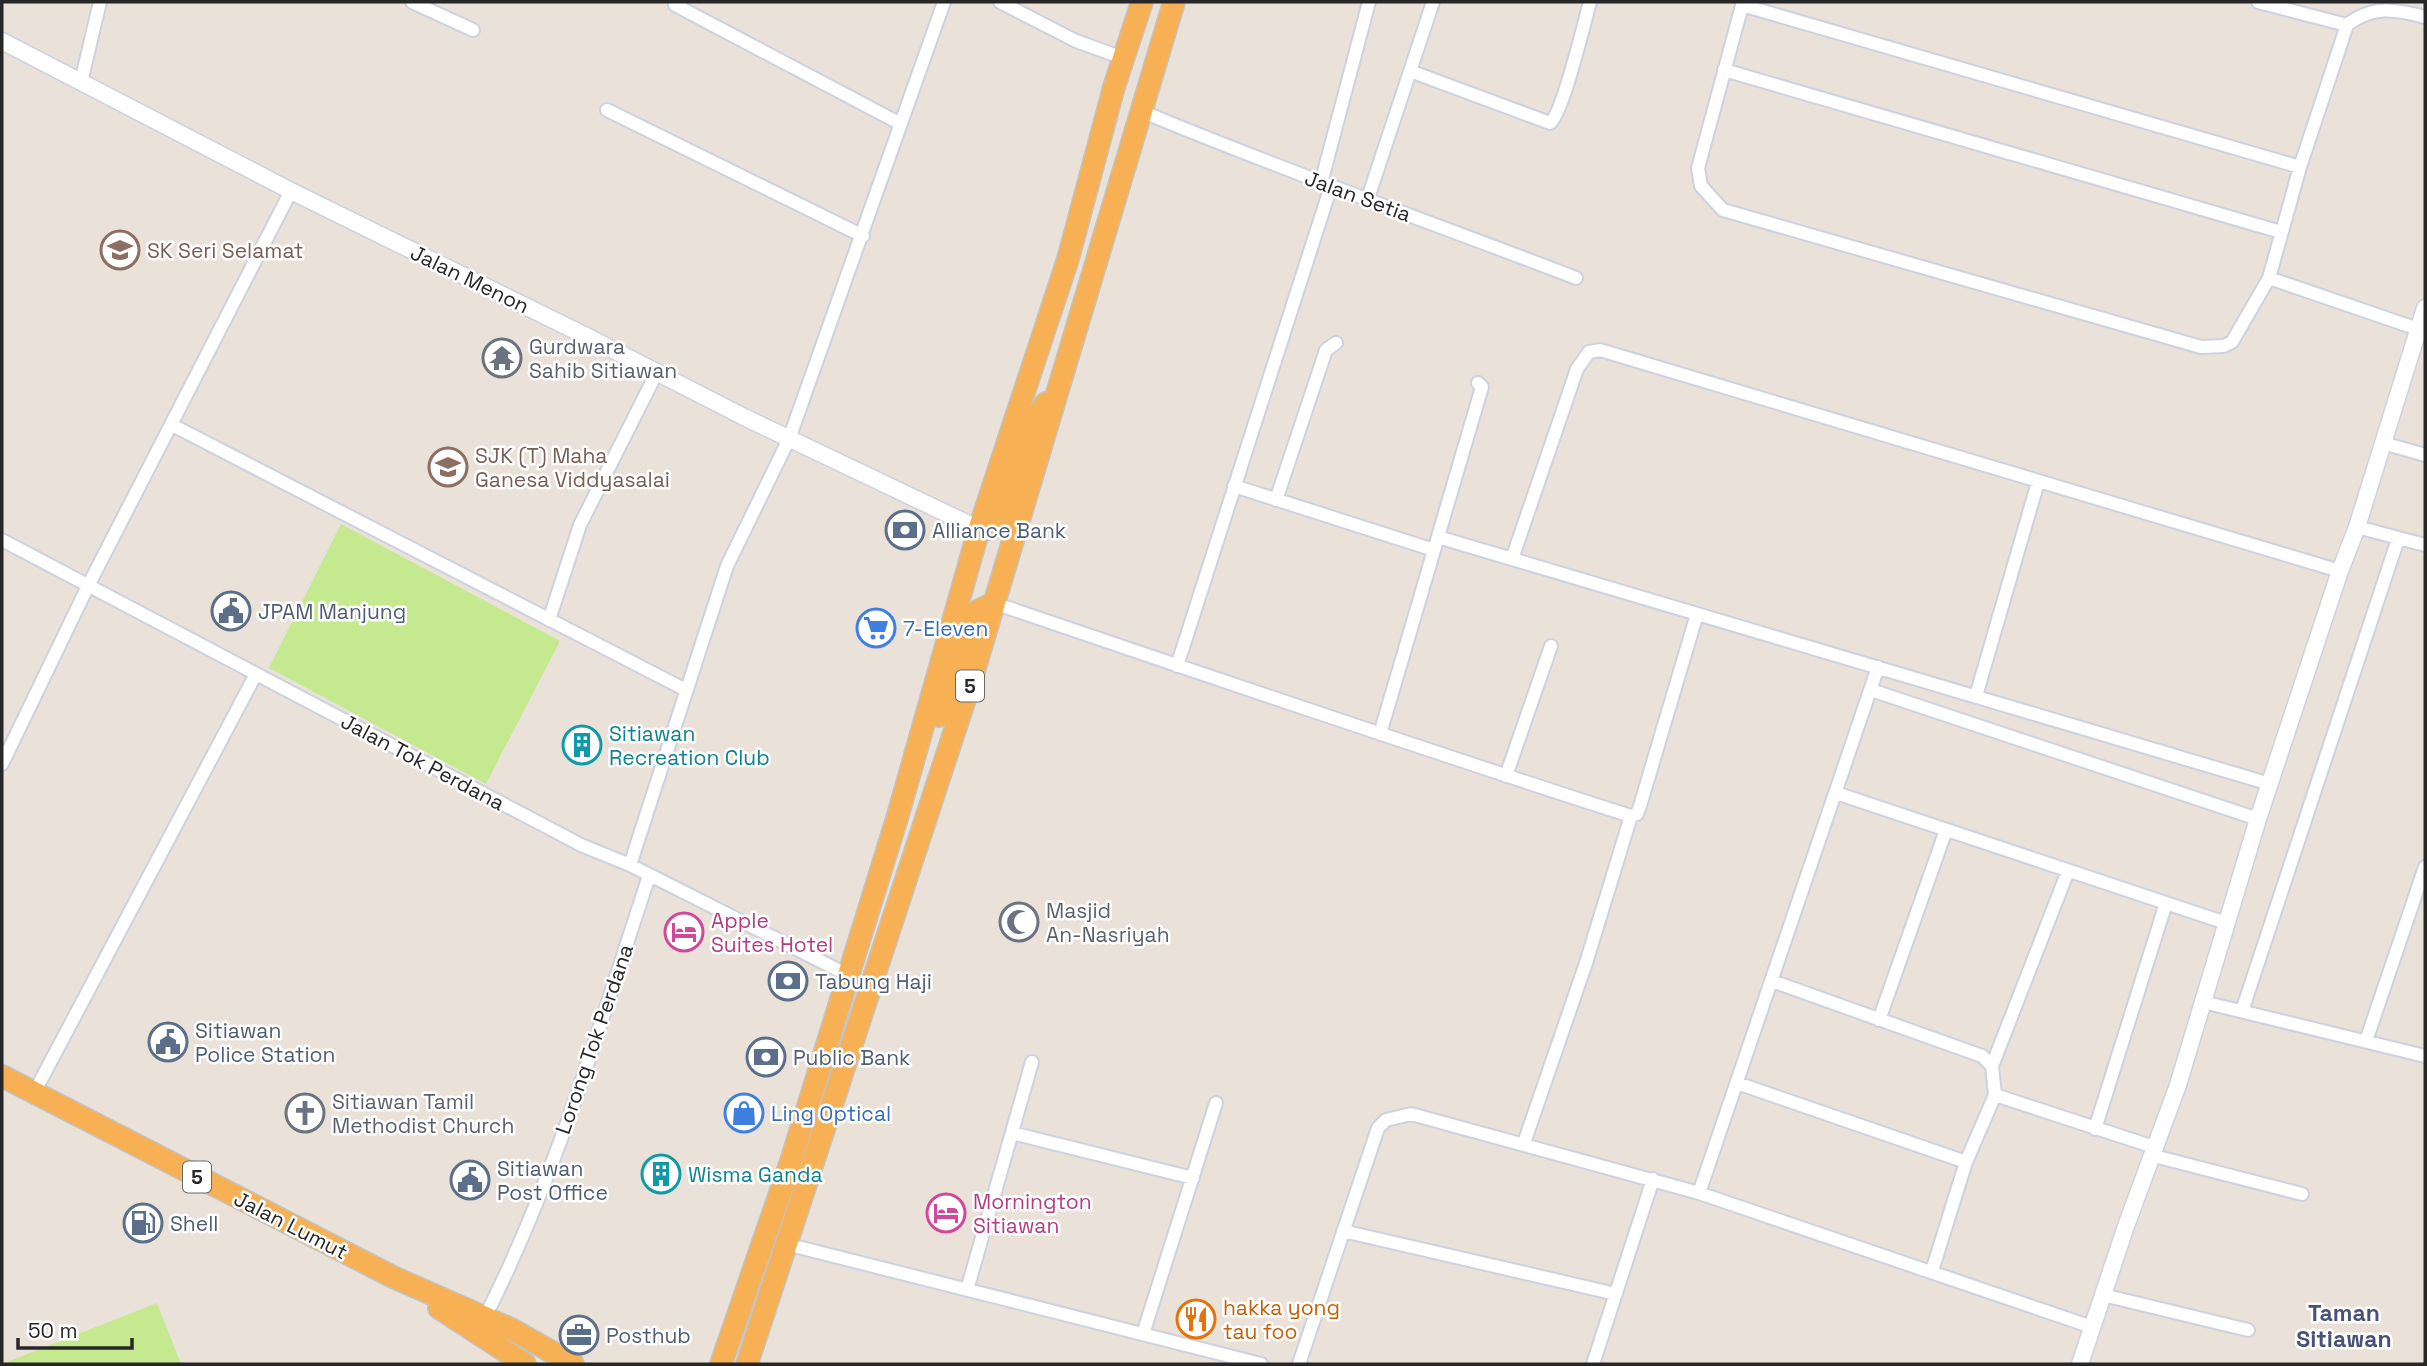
<svg xmlns="http://www.w3.org/2000/svg" width="2427" height="1366" font-family="'Space Grotesk',sans-serif">
	<style>
		.pitch { fill: #c4e98f }
		.lines { fill: none; stroke-linecap: round; stroke-linejoin: round }
		.minor-casing { stroke: #cdd1e0; stroke-width: 16 }
		.tertiary-casing { stroke: #cdd1e0; stroke-width: 19 }
		.trunk-casing { stroke: #c3c3c3; stroke-width: 24 }
		.minor { stroke: #fff; stroke-width: 12 }
		.tertiary { stroke: #fff; stroke-width: 16 }
		.trunk { stroke: #f7b053; stroke-width: 21 }
		.labels { text-anchor: middle; dominant-baseline: central; stroke-width: 5; stroke-linejoin: round; paint-order: stroke }
		.shield { fill: #fff; stroke: #686868; stroke-width: 2 }
		.shield-label { font-size: 19px; font-weight: bold; fill: #272727 }
		.street-label { font-size: 21px; fill: #272727; stroke: #fff }
		.education-label { font-size: 21px; fill: #785e54; stroke: #fff; text-anchor: start }
		.worship-label { font-size: 21px; fill: #5b616d; stroke: #fff; text-anchor: start }
		.service-label { font-size: 21px; fill: #4e5e75; stroke: #fff; text-anchor: start }
		.shop-label { font-size: 21px; fill: #366cbe; stroke: #fff; text-anchor: start }
		.culture-label { font-size: 21px; fill: #0d838f; stroke: #fff; text-anchor: start }
		.hotel-label { font-size: 21px; fill: #b23c85; stroke: #fff; text-anchor: start }
		.food-label { font-size: 21px; fill: #c56008; stroke: #fff; text-anchor: start }
		.neighbourhood-label { font-size: 23px; font-weight: bold; fill: #485177; stroke: #fff }
	</style>
	<rect width="100%" height="100%" fill="#eae2d8"/>
	<path class="pitch" d="M341 524 560 641 486 784 269 668Z
		M157 1303 181 1364H2Z"/>
	<g class="lines">
		<defs>
			<path id="minor" d="M412 2 473 30
				M1000 2 1076 41 1123 58
				M1743 2 1698 168 1701 186 1723 210 2201 347 2224 346 2232 342 2269 278 2300 167 2347 25C2372 5 2396 9 2425 17
				M2258 2 2347 25
				M675 5 901 124
				M1742 5 2300 167
				M1724 70 2281 232
				M1410 71 1550 123C1563 113 1584 23 1590 2
				M81 82 100 2
				M607 110 863 236
				M1141 111C1284 171 1431 222 1576 278
				M1321 183 1369 2
				M1368 198 1433 2
				M2269 278 2418 329
				M172 425 686 690
				M2383 443 2425 455
				M1234 486 1434 550
				M1276 500 1326 350 1336 343
				M2357 527 2425 545
				M1438 537 2270 784
				M2 540 581 845 630 865 848 975
				M1512 559 1577 369 1589 352 1600 350 2340 571
				M994 603C1206 675 1418 748 1631 816
				M549 620 580 525 657 372
				M1177 666 1331 186
				M1871 690 2258 819
				M1976 696 2038 482
				M1380 734 1482 387 1478 383
				M2 764 88 586 291 191
				M1506 776 1551 646
				M1836 793 2226 923
				M630 865 727 566 789 439 944 2
				M1772 981 1982 1056 1992 1066
				M2203 1002 2425 1056
				M2242 1011 2398 539
				M1879 1020 1946 830
				M2366 1041 2425 867
				M1737 1083 1966 1162
				M34 1093 256 674
				M1995 1095 2157 1148
				M2095 1129 2166 903
				M1012 1133 1193 1178
				M1524 1143 1586 963 1631 816 1637 814 1640 806 1697 614
				M2154 1156 2302 1194
				M1699 1193 1878 667
				M1343 1231 1616 1294
				M786 1244 1261 1364
				M1932 1271 1966 1162 1995 1095 1992 1066 2068 871
				M967 1290 1032 1062
				M2103 1295 2248 1330
				M485 1317C556 1177 600 1024 649 876
				M1143 1334 1216 1103
				M1299 1364 1378 1128 1386 1120 1411 1114 1699 1193 2092 1327
				M1593 1364 1653 1179"/>
			<path id="tertiary" d="M2 41 291 191 584 335 744 417 979 529
				M2080 1364 2126 1226 2178 1085 2258 819 2340 571 2357 527 2425 308"/>
			<path id="trunk" d="M979 529H991L1001 518 1035 419 1046 403
				M939 716 971 621 977 611 994 603
				M2 1076 393 1277 511 1329 573 1364
				M439 1308 525 1364
				M721 1364 791 1161 898 815 979 529 1068 259 1114 87 1142 2
				M747 1364 971 681 1174 2"/>
		</defs>
		<use href="#minor" class="minor-casing"/>
		<use href="#tertiary" class="tertiary-casing"/>
		<use href="#trunk" class="trunk-casing"/>
		<use href="#minor" class="minor"/>
		<use href="#tertiary" class="tertiary"/>
		<use href="#trunk" class="trunk"/>
	</g>
	<defs>
		<symbol id="school-ring" viewBox="-11 -11 22 22"><circle r="9.5" fill="#fff" stroke="#8d6e63" stroke-width="1.5"/><path d="M0-5L7-2L0 1L-7-2ZM-4 1L0 2.5L4 1V4Q0 6-4 4Z" fill="#8d6e63"/></symbol>
		<symbol id="temple-ring" viewBox="-11 -11 22 22"><circle r="9.5" fill="#fff" stroke="#6b7280" stroke-width="1.5"/><path d="M0-6L5-2H3V0L6.5 2.5H4V6H1.5V3h-3V6H-4V2.5H-6.5L-3 0V-2H-5Z" fill="#6b7280"/></symbol>
		<symbol id="bank-ring" viewBox="-11 -11 22 22"><circle r="9.5" fill="#fff" stroke="#5c6f8a" stroke-width="1.5"/><path d="M-6-4H6V4H-6ZM0-2.3a2.3 2.3 0 1 0 0 4.6a2.3 2.3 0 1 0 0-4.6Z" fill="#5c6f8a"/></symbol>
		<symbol id="civic-ring" viewBox="-11 -11 22 22"><circle r="9.5" fill="#fff" stroke="#5c6f8a" stroke-width="1.5"/><path d="M-.6-6.5H3V-4.5H.6V-3L4-1V1h2V6H-6V1h2V-1L-.6-3ZM-1.2 2.5V6h2.4V2.5Z" fill="#5c6f8a"/></symbol>
		<symbol id="supermarket-ring" viewBox="-11 -11 22 22"><circle r="9.5" fill="#fff" stroke="#3f7fe0" stroke-width="1.5"/><path d="M-6-5.5h2.5l.6 2H6L4.5 2H-2.5L-4.4-4H-6ZM-1.5 3.2a1.3 1.3 0 1 0 .1 0ZM3 3.2a1.3 1.3 0 1 0 .1 0Z" fill="#3f7fe0"/></symbol>
		<symbol id="building-ring" viewBox="-11 -11 22 22"><circle r="9.5" fill="#fff" stroke="#0f9aa8" stroke-width="1.5"/><path d="M-4-6H4V6H1V3H-1V6H-4ZM-2.5-4.3h1.7v1.8h-1.7ZM.8-4.3h1.7v1.8H.8ZM-2.5-1h1.7V.8h-1.7ZM.8-1h1.7V.8H.8Z" fill="#0f9aa8"/></symbol>
		<symbol id="mosque-ring" viewBox="-11 -11 22 22"><circle r="9.5" fill="#fff" stroke="#6b7280" stroke-width="1.5"/><path d="M3.5-4.9A6 6 0 1 0 3.5 4.9A5 5 0 1 1 3.5-4.9Z" fill="#6b7280"/></symbol>
		<symbol id="hotel-ring" viewBox="-11 -11 22 22"><circle r="9.5" fill="#fff" stroke="#d1479c" stroke-width="1.5"/><path d="M-6-4.5h1.5V1H6V5H4.5V3h-9V5H-6ZM-4 0a1.8 1.8 0 1 1 3.6 0ZM.5 0V-2.5h3Q6-2.5 6 0Z" fill="#d1479c"/></symbol>
		<symbol id="church-ring" viewBox="-11 -11 22 22"><circle r="9.5" fill="#fff" stroke="#6b7280" stroke-width="1.5"/><path d="M-1.2-6h2.4v3.5h3.3v2.4h-3.3V6h-2.4V-.1h-3.3v-2.4h3.3Z" fill="#6b7280"/></symbol>
		<symbol id="shop-ring" viewBox="-11 -11 22 22"><circle r="9.5" fill="#fff" stroke="#3f7fe0" stroke-width="1.5"/><path d="M-5-2.5h2.3a2.7 3.5 0 0 1 5.4 0H5L5.5 6h-11ZM-1.5-2.5h3a1.5 2.3 0 0 0-3 0Z" fill="#3f7fe0"/></symbol>
		<symbol id="fuel-ring" viewBox="-11 -11 22 22"><circle r="9.5" fill="#fff" stroke="#5c6f8a" stroke-width="1.5"/><path d="M-5.5-6h7V0h2V4h1.3V-2.5L3-4.5l.8-.8L6-3V5H2.5V1h-1V6h-7ZM-4.2-4.7v3.2H.2V-4.7Z" fill="#5c6f8a"/></symbol>
		<symbol id="restaurant-ring" viewBox="-11 -11 22 22"><circle r="9.5" fill="#fff" stroke="#e8710a" stroke-width="1.5"/><path d="M-5-6h1v4h1v-4h1v4h1v-4h1v5L-1.5 .5V6h-2V.5L-5-1ZM5-6V6H3V1.5H1.5Q1.5-4 5-6Z" fill="#e8710a"/></symbol>
		<symbol id="office-ring" viewBox="-11 -11 22 22"><circle r="9.5" fill="#fff" stroke="#5c6f8a" stroke-width="1.5"/><path d="M-6-3h4V-5.5h4V-3h4V5H-6ZM-1-4.5V-3h2v-1.5ZM-6 0V1H6V0Z" fill="#5c6f8a"/></symbol>
	</defs>
	<g fill-rule="evenodd">
		<use href="#school-ring" x="98" y="228" width="44" height="44"/>
		<use href="#temple-ring" x="480" y="336" width="44" height="44"/>
		<use href="#school-ring" x="426" y="445" width="44" height="44"/>
		<use href="#bank-ring" x="883" y="508" width="44" height="44"/>
		<use href="#civic-ring" x="209" y="589" width="44" height="44"/>
		<use href="#supermarket-ring" x="854" y="606" width="44" height="44"/>
		<use href="#building-ring" x="560" y="723" width="44" height="44"/>
		<use href="#mosque-ring" x="997" y="900" width="44" height="44"/>
		<use href="#hotel-ring" x="662" y="910" width="44" height="44"/>
		<use href="#bank-ring" x="766" y="959" width="44" height="44"/>
		<use href="#civic-ring" x="146" y="1020" width="44" height="44"/>
		<use href="#bank-ring" x="744" y="1035" width="44" height="44"/>
		<use href="#church-ring" x="283" y="1091" width="44" height="44"/>
		<use href="#shop-ring" x="722" y="1091" width="44" height="44"/>
		<use href="#building-ring" x="639" y="1152" width="44" height="44"/>
		<use href="#civic-ring" x="448" y="1158" width="44" height="44"/>
		<use href="#hotel-ring" x="924" y="1191" width="44" height="44"/>
		<use href="#fuel-ring" x="121" y="1201" width="44" height="44"/>
		<use href="#restaurant-ring" x="1174" y="1297" width="44" height="44"/>
		<use href="#office-ring" x="557" y="1313" width="44" height="44"/>
	</g>
	<g class="labels">
		<g class="shield">
			<rect x="956" y="670.5" width="28" height="31" rx="5"/>
			<rect x="183" y="1161.5" width="28" height="31" rx="5"/>
		</g>
		<g class="shield-label">
			<text x="970" y="686">5</text>
			<text x="197" y="1177">5</text>
		</g>
		<g class="street-label">
			<text transform="translate(1358 196) rotate(20)">Jalan Setia</text>
			<text transform="translate(470 279) rotate(26)">Jalan Menon</text>
			<text transform="translate(423 762) rotate(28)">Jalan Tok Perdana</text>
			<text transform="translate(594 1039) rotate(-71)">Lorong Tok Perdana</text>
			<text transform="translate(291 1225) rotate(27)">Jalan Lumut</text>
		</g>
		<g class="education-label">
			<text x="147" y="250">SK Seri Selamat</text>
			<text x="475" y="455">SJK (T) Maha<tspan x="475" dy="24">Ganesa Viddyasalai</tspan></text>
		</g>
		<g class="worship-label">
			<text x="529" y="346">Gurdwara<tspan x="529" dy="24">Sahib Sitiawan</tspan></text>
			<text x="1046" y="910">Masjid<tspan x="1046" dy="24">An-Nasriyah</tspan></text>
			<text x="332" y="1101">Sitiawan Tamil<tspan x="332" dy="24">Methodist Church</tspan></text>
		</g>
		<g class="service-label">
			<text x="932" y="530">Alliance Bank</text>
			<text x="258" y="611">JPAM Manjung</text>
			<text x="815" y="981">Tabung Haji</text>
			<text x="195" y="1030">Sitiawan<tspan x="195" dy="24">Police Station</tspan></text>
			<text x="793" y="1057">Public Bank</text>
			<text x="497" y="1168">Sitiawan<tspan x="497" dy="24">Post Office</tspan></text>
			<text x="170" y="1223">Shell</text>
			<text x="606" y="1335">Posthub</text>
		</g>
		<g class="shop-label">
			<text x="903" y="628">7-Eleven</text>
			<text x="771" y="1113">Ling Optical</text>
		</g>
		<g class="culture-label">
			<text x="609" y="733">Sitiawan<tspan x="609" dy="24">Recreation Club</tspan></text>
			<text x="688" y="1174">Wisma Ganda</text>
		</g>
		<g class="hotel-label">
			<text x="711" y="920">Apple<tspan x="711" dy="24">Suites Hotel</tspan></text>
			<text x="973" y="1201">Mornington<tspan x="973" dy="24">Sitiawan</tspan></text>
		</g>
		<g class="food-label">
			<text x="1223" y="1307">hakka yong<tspan x="1223" dy="24">tau foo</tspan></text>
		</g>
		<g class="neighbourhood-label">
			<text x="2344" y="1313">Taman<tspan x="2344" dy="26">Sitiawan</tspan></text>
		</g>
	</g>
	<rect width="2427" height="1366" fill="none" stroke="#272727" stroke-width="7"/>
	<path d="M18 1338v10h114v-10" fill="none" stroke="#272727" stroke-width="3.5"/>
	<text x="28" y="1338" font-size="21" fill="#272727" stroke="#ffffff" stroke-width="5" paint-order="stroke">50 m</text>
</svg>
